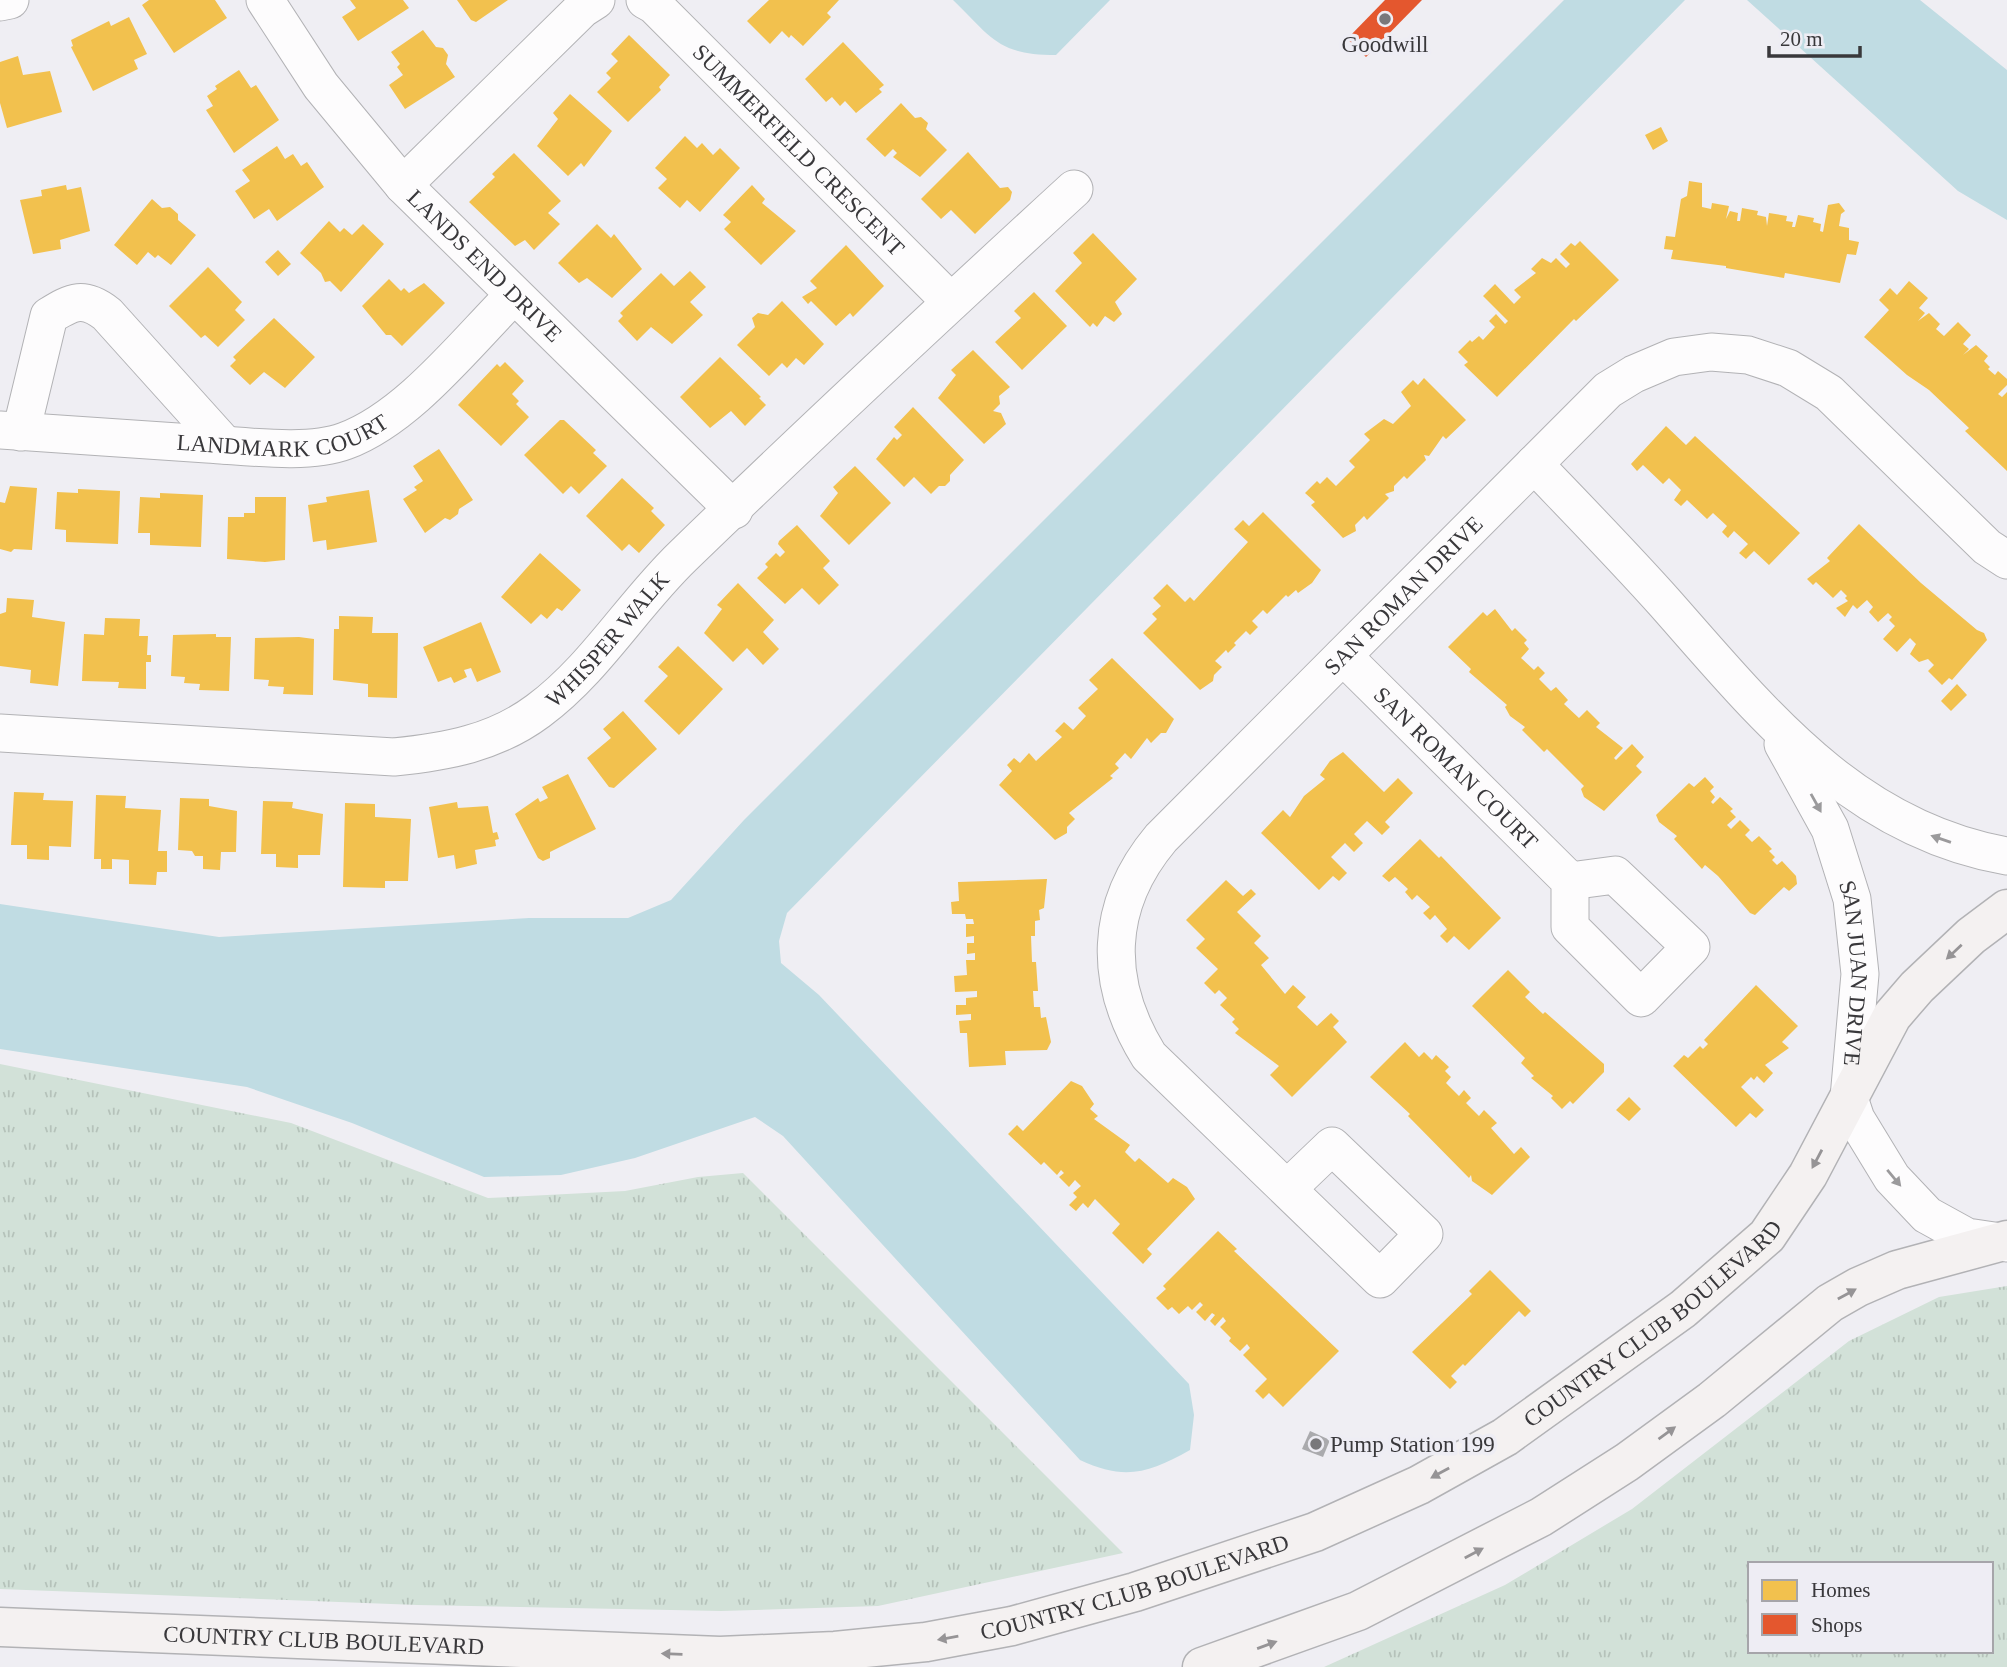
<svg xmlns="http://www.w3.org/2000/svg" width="2007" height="1667" font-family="Georgia,serif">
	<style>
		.grass { fill: url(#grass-tufts); fill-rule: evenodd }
		.water { fill: #c0dce3 }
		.homes { fill: #f2c14e }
		.shops { fill: #e4572e }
		.building { fill: #aaaaad }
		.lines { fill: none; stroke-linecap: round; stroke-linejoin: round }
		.street-casing { stroke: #b2b2b5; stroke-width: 39 }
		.secondary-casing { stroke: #b2b2b5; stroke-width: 41 }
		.street { stroke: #fdfcfd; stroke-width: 37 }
		.secondary { stroke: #f4f1f1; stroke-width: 38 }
		.oneway { fill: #9b9a9c }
		.oneway2 { fill: #969496 }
		.poi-dot { fill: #79787b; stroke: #eeedf4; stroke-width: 2.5 }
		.labels { text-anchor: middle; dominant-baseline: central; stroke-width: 7; stroke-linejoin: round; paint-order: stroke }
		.poi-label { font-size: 23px; fill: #39383b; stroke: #eeedf4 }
		.street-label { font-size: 23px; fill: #39383b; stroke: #eeedf4 }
	</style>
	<defs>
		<pattern id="grass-tufts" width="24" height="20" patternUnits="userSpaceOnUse" patternTransform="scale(1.75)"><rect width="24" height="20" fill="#d2e1d8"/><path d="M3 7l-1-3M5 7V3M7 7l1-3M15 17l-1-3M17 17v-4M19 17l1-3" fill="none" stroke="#b5c2ba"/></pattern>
	</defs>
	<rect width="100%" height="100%" fill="#efeef3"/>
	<path class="grass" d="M0 1064 291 1123 488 1198 625 1191 698 1177 743 1173 1123 1553 878 1606 721 1611 417 1605 0 1589Z
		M2007 1286V1667H1324L1505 1585 1632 1509 1849 1341 1939 1297ZM1750 1564H1991V1651H1750Z"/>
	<path class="water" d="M953 0H1110L1056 55C998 55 992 38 953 0Z
		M1564 0H1685L787 913 779 941 781 963 819 995 1189 1384 1194 1415 1190 1450C1149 1473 1125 1481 1080 1460L783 1136 755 1117 635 1158 561 1175 484 1177 352 1123 247 1087 0 1049V904L219 937 529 918H628L671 900 744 820Z
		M1747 0H1920L2007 70V220L1958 191Z"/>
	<path class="homes" d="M149 0H215L227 18 174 53 142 5Z
		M350 0H403L409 8 358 41 342 17 356 8Z
		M457 0H508L476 22 471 20Z
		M769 0H839L827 13 831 17 803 46 791 35 789 38 782 31 770 44 747 21Z
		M129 17 147 54 134 60 138 69 93 91 71 47 73 46 71 40 109 21 111 26Z
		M423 30 436 47 443 48 448 55 446 64 455 77 405 109 389 85 403 75 397 67 400 64 391 52Z
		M629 35 670 75 659 87 661 90 628 122 597 92 611 78 606 73 618 61 611 54Z
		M843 42 884 85 879 89 882 92 856 113 845 101 840 106 832 97 826 102 805 79Z
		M18 56 23 75 50 71 62 112 7 128 0 103V62Z
		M239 70 251 88 256 85 279 120 234 153 206 110 213 106 207 96 217 89 215 86Z
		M570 94 612 131 584 167 581 163 568 176 537 146 558 119 553 113Z
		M901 103 915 118 921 117 928 123 926 129 947 150 920 177 893 157 897 153 893 149 885 157 866 139Z
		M1661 127 1668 141 1653 150 1645 135Z
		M685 136 697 148 702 143 713 155 720 148 740 168 700 212 687 200 680 208 658 188 667 179 655 168Z
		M277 146 285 159 293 154 301 166 307 162 324 187 277 221 269 209 254 219 235 191 250 181 242 170Z
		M968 152 1000 188 1008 187 1012 192 1010 200 975 234 951 210 941 219 921 199Z
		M514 153 561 201 548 213 560 224 534 250 525 240 515 246 469 202 495 177 492 174Z
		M1689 181 1702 183V207L1711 209 1712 203 1729 206 1726 219 1730 211 1738 213 1737 221H1740L1742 208 1758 211 1757 215 1766 217 1767 226 1769 213 1787 216 1786 221 1793 222 1792 227H1795L1798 215 1814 218 1813 222 1821 224 1820 231 1823 232 1828 205 1839 203 1845 211 1841 214 1839 226 1849 228V240L1859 242 1856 255 1847 254 1840 283 1785 273 1784 278 1726 268V266L1671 259 1673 250 1664 249 1666 236 1675 237 1681 199 1687 196Z
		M66 185 67 190 81 187 90 231 60 240 61 249 33 254 20 200 42 196 41 190Z
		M752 185 765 199 762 203 796 231 761 265 724 229 731 222 723 215Z
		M152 199 162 208 170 207 178 214V220L196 235 171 265 158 255 155 258 148 252 137 265 114 245Z
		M329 221 340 232 344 228 352 235 363 224 384 244 341 292 330 281 325 282 321 273 300 253Z
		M597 224 611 238 614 234 642 269 612 298 587 278 579 283 558 263Z
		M1093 233 1137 279 1115 302 1122 314 1114 322 1105 316 1097 327 1093 323 1090 327 1055 291 1082 263 1073 253Z
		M1580 241 1619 280 1576 321 1574 319 1497 397 1464 365 1468 362 1458 352 1470 340 1472 342 1479 336 1483 340 1495 327 1489 321 1496 314 1505 324 1508 321 1483 296 1495 284 1514 304 1521 297 1514 290 1536 273 1531 269 1542 258 1551 263 1556 258 1566 268 1570 264 1560 254 1571 243 1575 246Z
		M846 245 884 286 853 317 850 313 836 326 811 301 808 304 802 297 817 288 810 281Z
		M278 250 291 264 278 276 265 262Z
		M208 267 242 302 235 310 245 320 218 347 205 335 201 338 169 306Z
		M690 271 706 287 690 302 703 315 672 344 651 327 637 341 618 321 623 316 620 313 661 273 674 286Z
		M389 279 401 291 404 288 409 293 424 283 445 303 402 346 391 335H386L362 306Z
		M1909 281 1928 298 1919 308 1925 313 1918 321 1929 313 1940 324 1936 329 1944 336 1958 322 1971 335 1963 344 1969 349 1963 355 1976 345 1988 356 1984 361 1990 367 1988 369 1995 375 1998 371 2007 379V385L1998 394 2002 397 2007 392V471L1965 431 1969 428 1929 390 1907 375 1864 337 1889 310 1879 300 1890 288 1897 295Z
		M1034 292 1067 326 1022 370 995 342 1021 318 1014 311Z
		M782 301 824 344 804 365 796 358 787 368 782 363 769 376 737 345 755 327 752 318 758 313 768 315Z
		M274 318 315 357 285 388 264 372 250 385 230 366 236 360 233 357Z
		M973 350 1010 387 999 396 1000 404 993 411 1001 413 1006 424 984 444 938 398 956 375 951 370Z
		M720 357 761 397 759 398 766 405 745 426 731 411 710 428 680 397Z
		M505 362 524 381 512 394 519 401 516 404 529 417 501 446 458 405 497 364 500 367Z
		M1424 378 1466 420 1446 439 1443 436 1429 456 1424 455 1426 460 1407 479 1404 476 1394 486V491L1385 494 1389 498 1367 520 1364 516 1355 525 1356 531 1343 538 1311 505 1315 502 1305 493 1317 481 1320 484 1327 477 1336 486 1355 467 1349 461 1370 440 1364 434 1384 419 1393 424 1411 406 1401 392 1413 380 1418 385Z
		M913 407 964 460 950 475V481L945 486H939L931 494 914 477 904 487 876 459 894 437 897 440 902 435 894 427Z
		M560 420H564L596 450 593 453 607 466 579 494 571 486 563 494 524 455Z
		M1666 426 1686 445 1695 436 1800 533 1769 565 1754 551 1746 559 1739 553 1748 544 1734 531 1728 538 1722 532 1727 526 1713 513 1707 519 1687 500 1681 506 1674 500 1681 490 1669 478 1663 484 1643 465 1637 471 1631 464Z
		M439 449 473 500 459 509 458 514 450 520 445 518 425 533 403 499 417 490 414 487 423 481 413 466Z
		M855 466 891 503 849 545 820 516 838 493 833 487Z
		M622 478 654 508 651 511 665 525 639 553 629 544 622 551 586 516Z
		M10 486 37 488 32 550 14 549 11 552 0 549V502L5 503Z
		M78 489 120 491 118 544 66 542V530L55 529 57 492 78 493Z
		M369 490 377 542 327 550 326 540 313 542 308 505 327 502 326 497Z
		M160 493 203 495 201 547 150 545V533H138L140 497 160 498Z
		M255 497H286L285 560 265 562 227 559 228 517H244V513H255Z
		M1263 512 1321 570 1312 583 1298 593 1296 590 1288 597 1286 595 1267 614 1263 610 1252 621 1258 627 1250 635 1246 631 1234 643 1236 645 1228 653 1226 650 1215 661 1222 667 1214 675 1213 681 1200 690 1143 633 1157 619 1152 614 1161 606 1153 598 1167 584 1185 602 1190 597 1194 601 1248 542 1234 529 1243 520 1249 526Z
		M1859 524 1921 583 1977 630 1984 633 1987 640 1952 680 1949 678 1942 685 1928 671 1934 665 1928 659 1919 662 1910 654 1916 644 1910 638 1897 652 1883 639 1895 626 1889 620 1892 617 1888 613 1878 622 1869 612 1873 607 1867 600 1857 609 1853 605 1845 617 1836 608 1848 601 1845 598 1847 596 1841 590 1833 598 1816 582 1813 585 1807 579 1830 561 1827 558Z
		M797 525 830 561 823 568 839 585 819 605 802 588 785 604 757 578 768 567 765 564 776 553 780 557 785 552 778 544 779 541Z
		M540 553 581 590 562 611 557 608 547 619 541 614 531 624 501 597Z
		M738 583 774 620 763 632 779 649 763 665 747 648 733 662 704 633 722 609 717 605Z
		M7 598 34 600 32 617 65 622 58 686 30 683 31 670 0 666V614L6 612Z
		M1495 609 1512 631 1515 628 1527 640 1524 643 1529 649 1521 658 1534 670 1538 666 1545 673 1539 679 1551 691 1556 687 1568 700 1564 704 1579 718 1587 710 1600 723 1596 727 1623 748 1614 758 1616 760 1632 744 1644 757 1636 766 1642 772 1604 811 1584 797 1581 789 1584 786 1547 749 1544 752 1522 730 1525 727 1510 716 1505 707 1507 705 1469 672 1471 669 1448 647 1483 612 1487 616Z
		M339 616 373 617 372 633H398L397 698 368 697V684L333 680 334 629H339Z
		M105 618 140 619 139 636H148L147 655H151V662H146V689L118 688 119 682 82 681 84 634 104 635Z
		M481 622 501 672 477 682 471 668 464 670 467 677 454 683 451 677 438 682 423 647Z
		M216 634V637H231L229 691 199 690 200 684 184 683 185 677 171 676 173 635Z
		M299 637 314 639 313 695 283 694 284 687 268 686 269 680 254 679 255 638Z
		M678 646 723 689 679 735 644 701 668 676 658 667Z
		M1112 658 1174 719 1166 733H1161L1151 743 1147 738 1131 759 1125 753 1115 764 1119 768 1110 776 1113 778 1069 813 1075 819 1067 827V833L1055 840 999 785 1012 771 1007 765 1014 758 1020 763 1029 753 1036 761 1062 737 1055 731 1064 722 1073 730 1086 716 1078 708 1098 689 1089 680Z
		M1957 684 1967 695 1951 711 1941 701Z
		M623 711 657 749 614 788 609 787 587 758 611 738 603 729Z
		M1343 752 1384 792 1398 778 1413 793 1385 822 1390 827 1382 835 1367 821 1354 834 1363 843 1354 852 1345 843 1331 857 1347 873 1339 881 1333 876 1319 890 1261 833 1283 810 1290 817 1304 796 1325 779 1320 775 1330 761Z
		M568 774 596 829 550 852V858L543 861 538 858 515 814 538 798 540 802 548 798 542 787Z
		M1705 777 1714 787 1710 791 1715 797 1711 802 1713 804 1720 797 1733 809 1730 811 1736 817 1727 825 1731 829 1740 820 1750 830 1745 835 1752 842 1759 836 1772 849 1769 851 1775 857 1772 860 1777 865 1782 861 1796 876 1797 884 1789 891 1784 887 1755 915 1750 913 1718 876 1705 865 1702 869 1674 839 1677 836 1659 822 1656 815 1689 783 1694 787Z
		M14 792 44 793 43 800 73 801 71 847 49 846V860L27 859V845H11Z
		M96 795 126 796 125 808 161 810 158 851H167V872H157L156 885 129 884V860L112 859V869H101V859H94Z
		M180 798 209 799V806L237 811 236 852H221L220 870 203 869V856H195L192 851 178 850Z
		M263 801 293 802 292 808 323 814 320 855H298V868L276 867V854H261Z
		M457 802 458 808 488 806 493 833 497 832 499 839 495 840 496 846 475 850 477 864 456 869 454 855 438 858 429 807Z
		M345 803 375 804V817L411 819 408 881H385V888L343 887Z
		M1420 839 1439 858 1441 856 1501 918 1469 950 1454 936 1447 943 1440 936 1447 929 1435 915 1430 920 1423 913 1430 907 1417 895 1412 900 1405 892 1408 889 1395 877 1389 882 1382 876Z
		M1047 879 1044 908 1039 910 1040 920 1035 921V936H1031L1032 962H1036L1038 991H1033L1034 1007H1040L1041 1018 1046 1017 1051 1042 1047 1050 1005 1051 1006 1065 969 1067 967 1033H960L959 1021 971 1020V1014L956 1015V1005H966V998L977 997V991L955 992 954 976 967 975 966 960H975V953L967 954V943H974V936L966 937V924H974L973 919H966L965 914H952L951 902 959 901 958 882Z
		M1226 880 1243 896 1251 889 1256 894 1237 912 1261 936 1254 943 1269 958 1261 965 1285 994 1293 985 1306 997 1297 1007 1317 1026 1331 1013 1339 1021 1333 1027 1347 1042 1292 1097 1270 1075 1279 1066 1235 1033 1239 1029 1232 1022 1235 1019 1220 1005 1227 998 1219 990 1215 994 1204 983 1218 969 1196 948 1205 939 1186 920Z
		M1508 970 1530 992 1525 997 1543 1014 1545 1012 1604 1064V1072L1573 1104 1570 1101 1562 1109 1551 1098 1553 1096 1531 1078 1534 1076 1521 1063 1525 1058 1472 1006Z
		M1756 985 1798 1026 1782 1042 1789 1048 1765 1065 1773 1073 1764 1083 1757 1076 1754 1080 1751 1077 1741 1087 1764 1110 1756 1118 1750 1113 1736 1127 1673 1066 1684 1055 1688 1058 1700 1046 1703 1049 1708 1044 1704 1040Z
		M1405 1042 1419 1057 1424 1052 1432 1060 1436 1055 1449 1067 1445 1071 1451 1077 1446 1083 1459 1096 1464 1090 1471 1098 1466 1103 1479 1116 1484 1110 1497 1123 1491 1128 1514 1154 1521 1147 1530 1157 1492 1195 1472 1181 1471 1175 1469 1178 1408 1116 1410 1114 1370 1077Z
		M1071 1081 1082 1086 1094 1104 1090 1109 1098 1116 1094 1119 1130 1145 1125 1152 1135 1162 1139 1158 1168 1183 1173 1178 1187 1187 1195 1199 1147 1249 1152 1254 1143 1264 1112 1233 1120 1224 1095 1199 1088 1208 1083 1203 1076 1211 1069 1205 1077 1197 1073 1193 1081 1186 1075 1180 1069 1187 1059 1177 1064 1173 1061 1170 1057 1175 1044 1162 1041 1165 1008 1134 1017 1125 1023 1131Z
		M1629 1097 1641 1109 1629 1121 1616 1110Z
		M1218 1231 1237 1249 1234 1251 1339 1351 1283 1407 1269 1393 1263 1399 1255 1391 1267 1379 1243 1355 1250 1348 1247 1344 1240 1351 1229 1341 1231 1338 1220 1327 1226 1321 1223 1317 1215 1326 1210 1321 1215 1315 1212 1313 1205 1321 1196 1312 1203 1305 1200 1302 1192 1310 1188 1306 1179 1314 1172 1307 1168 1310 1156 1298 1166 1289 1163 1286Z
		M1490 1270 1531 1311 1525 1317 1519 1311 1465 1366 1463 1364 1451 1376 1457 1382 1450 1389 1412 1352 1472 1294 1469 1291Z"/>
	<path class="shops" d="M1385 0H1422L1366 57 1347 39Z"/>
	<path class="building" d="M1310 1431 1330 1440 1323 1457 1302 1449Z"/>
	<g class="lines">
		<defs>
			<g id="street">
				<path id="s1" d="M265 0 321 86 403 185 734 510"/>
				<path id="s2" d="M645 0 654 5 951 302"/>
				<path d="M0 2 10 0"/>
				<path d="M403 185 582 9 596 0"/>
				<path id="s3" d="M0 430C69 435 138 439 207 444 246 446 308 455 345 441 408 418 466 343 513 296"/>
				<path d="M21 432 49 316C73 301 84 296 107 314L225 445"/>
				<path d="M1534 464C1578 510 1623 556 1665 603 1763 714 1853 829 2007 856"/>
				<path id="s4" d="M1343 656 1570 881V927L1641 998 1691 947 1615 875 1570 881"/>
				<path id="s5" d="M0 733 394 757C446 752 495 743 538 711 595 669 632 605 683 556 811 432 942 310 1074 189"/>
				<path id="s6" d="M1783 744 1830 829 1852 899 1860 974 1849 1098 1856 1119 1892 1178 1927 1215 1967 1237 2007 1243"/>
				<path id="s7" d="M1287 1189 1332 1146 1424 1234 1380 1279 1149 1056C1103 982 1104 906 1161 838L1608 390 1634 374 1674 357 1711 352 1748 355 1788 368 1829 393 1987 547 2007 560"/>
			</g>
			<g id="secondary">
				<path id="s8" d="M0 1627 720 1656 835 1651 926 1642 1012 1626 1135 1592 1315 1532 1419 1485 1505 1437 1683 1309 1767 1236 1808 1175 1892 1016 1917 987 1971 936 2007 909"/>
				<path d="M1202 1667 1358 1611 1541 1517 1627 1462 1712 1400 1830 1303 1858 1287 1897 1270 2007 1240"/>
			</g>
		</defs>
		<use href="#street" class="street-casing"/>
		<use href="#secondary" class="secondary-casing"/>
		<use href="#street" class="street"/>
		<use href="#secondary" class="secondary"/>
	</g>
	<defs><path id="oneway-solid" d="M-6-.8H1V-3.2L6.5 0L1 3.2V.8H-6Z" transform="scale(1.75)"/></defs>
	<g class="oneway">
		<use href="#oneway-solid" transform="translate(1816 803) rotate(61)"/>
		<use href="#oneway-solid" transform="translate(1941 839) rotate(-161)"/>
		<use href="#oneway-solid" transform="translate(1894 1178) rotate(50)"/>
	</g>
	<g class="oneway2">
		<use href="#oneway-solid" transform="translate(1954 952) rotate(137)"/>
		<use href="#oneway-solid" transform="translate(1817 1159) rotate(118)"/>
		<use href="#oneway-solid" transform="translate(1847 1294) rotate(-29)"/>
		<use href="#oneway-solid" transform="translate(1667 1433) rotate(-36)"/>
		<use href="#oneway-solid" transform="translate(1440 1473) rotate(151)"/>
		<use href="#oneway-solid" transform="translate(1474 1553) rotate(-28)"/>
		<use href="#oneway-solid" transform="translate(948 1638) rotate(170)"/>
		<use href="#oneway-solid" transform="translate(1267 1645) rotate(-20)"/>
		<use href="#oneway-solid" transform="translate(672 1654) rotate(-178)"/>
	</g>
	<g class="poi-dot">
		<circle cx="1385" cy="19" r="7"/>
		<circle cx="1316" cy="1444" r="7"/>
	</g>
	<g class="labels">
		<g class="poi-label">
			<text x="1385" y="44">Goodwill</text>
			<text x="1330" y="1444" text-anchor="start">Pump Station 199</text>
		</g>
		<g class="street-label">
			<text stroke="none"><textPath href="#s2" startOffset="215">SUMMERFIELD CRESCENT</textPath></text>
			<text stroke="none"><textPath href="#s1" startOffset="346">LANDS END DRIVE</textPath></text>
			<text stroke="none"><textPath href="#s3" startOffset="285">LANDMARK COURT</textPath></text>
			<text stroke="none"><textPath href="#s7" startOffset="1152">SAN ROMAN DRIVE</textPath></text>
			<text stroke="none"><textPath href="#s5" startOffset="648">WHISPER WALK</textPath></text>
			<text stroke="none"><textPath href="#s4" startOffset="159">SAN ROMAN COURT</textPath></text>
			<text stroke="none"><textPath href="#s6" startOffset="245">SAN JUAN DRIVE</textPath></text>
			<text stroke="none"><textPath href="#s8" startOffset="1731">COUNTRY CLUB BOULEVARD</textPath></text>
			<text stroke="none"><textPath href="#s8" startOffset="1143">COUNTRY CLUB BOULEVARD</textPath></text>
			<text stroke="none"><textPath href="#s8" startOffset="324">COUNTRY CLUB BOULEVARD</textPath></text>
		</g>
	</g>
	<rect x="1748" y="1562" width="245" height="91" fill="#eeedf4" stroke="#a6a5aa" stroke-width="2"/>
	<rect x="1762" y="1580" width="35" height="21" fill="#f2c14e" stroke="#a6a5aa" stroke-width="2"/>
	<text x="1811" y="1597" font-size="21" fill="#39383b">Homes</text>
	<rect x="1762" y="1614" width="35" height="21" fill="#e4572e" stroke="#a6a5aa" stroke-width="2"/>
	<text x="1811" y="1632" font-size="21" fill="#39383b">Shops</text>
	<path d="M1769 46v10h91v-10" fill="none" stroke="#39383b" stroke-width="3.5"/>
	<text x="1780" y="46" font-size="21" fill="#39383b" stroke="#eeedf4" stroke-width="5" paint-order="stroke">20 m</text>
</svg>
